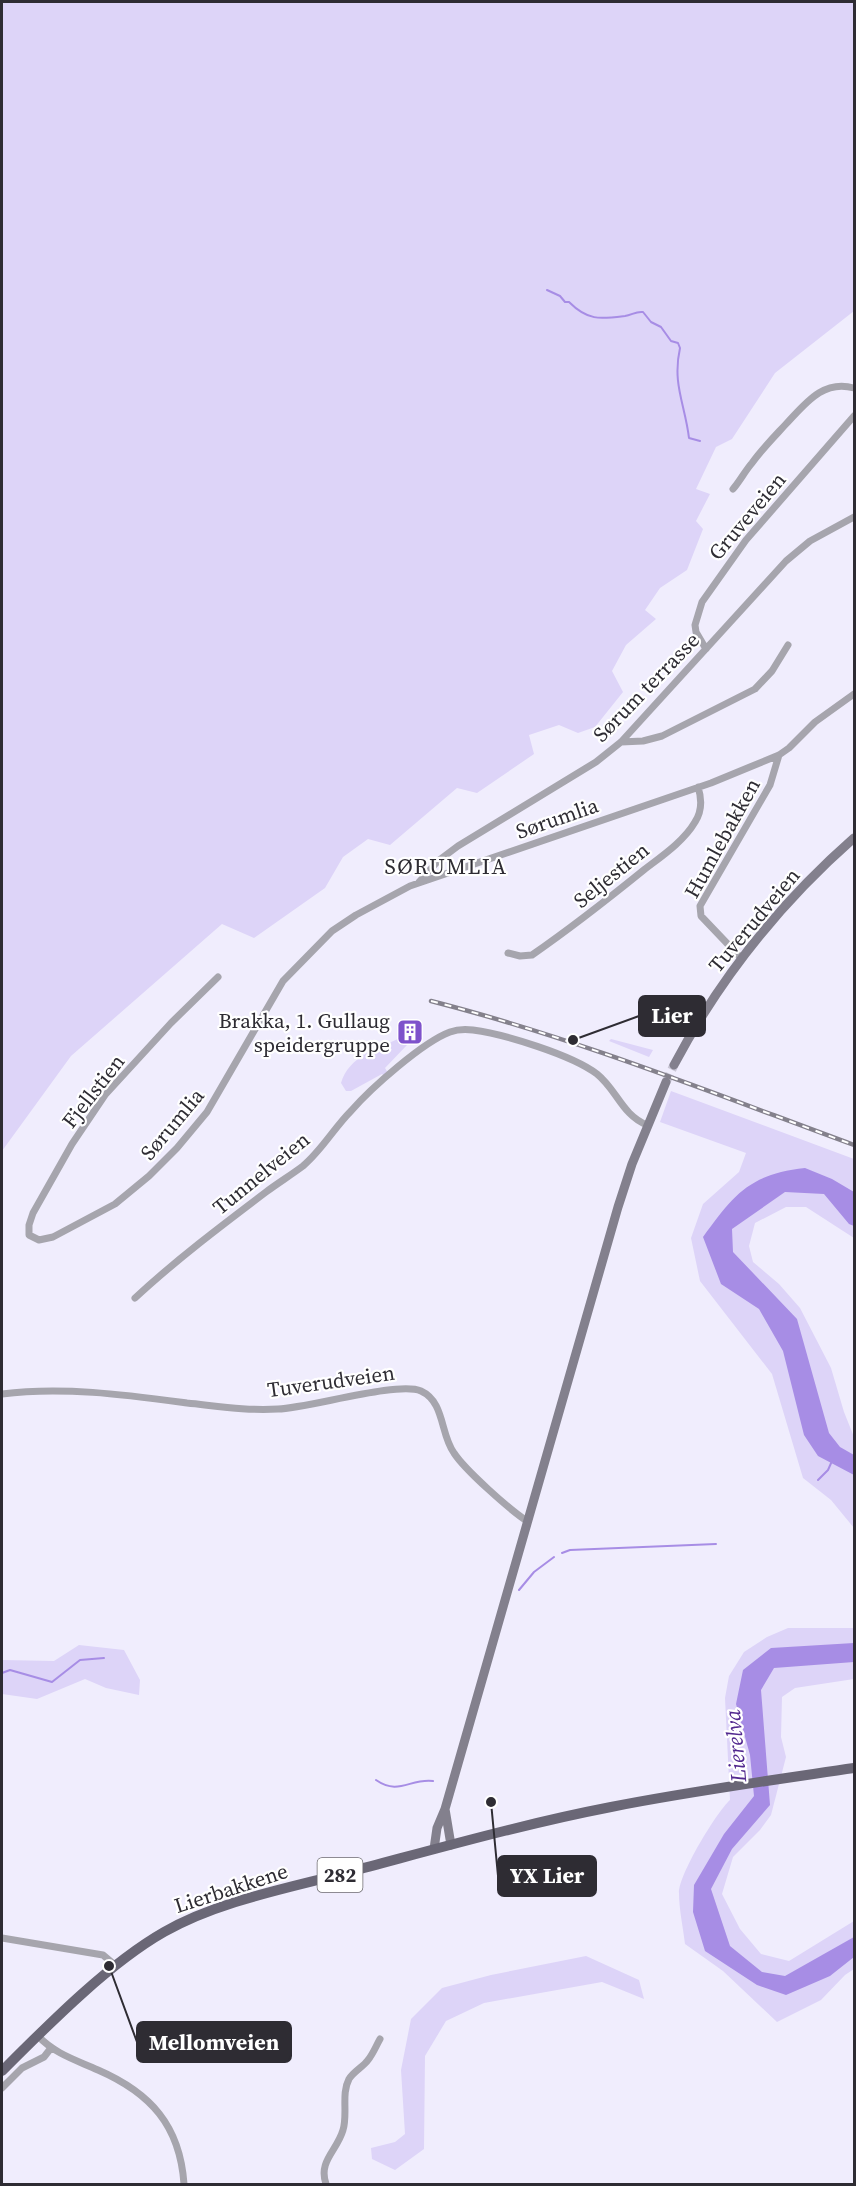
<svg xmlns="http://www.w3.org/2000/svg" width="856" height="2186" font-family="'Source Serif 4',serif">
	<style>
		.green { fill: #ddd4f8 }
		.water { fill: #a78de5 }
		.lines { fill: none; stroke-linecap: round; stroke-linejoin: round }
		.stream { stroke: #a78de5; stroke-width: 2 }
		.secondary-tunnel { stroke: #c9c6d5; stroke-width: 9; stroke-dasharray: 9 4.5; stroke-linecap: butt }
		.minor { stroke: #a6a5ad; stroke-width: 7 }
		.secondary { stroke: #83808d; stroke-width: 9 }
		.primary { stroke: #6a6776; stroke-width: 10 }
		.rail-casing { stroke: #84818c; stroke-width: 4.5 }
		.rail { stroke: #fff; stroke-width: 2; stroke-dasharray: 7; stroke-linecap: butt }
		.labels { text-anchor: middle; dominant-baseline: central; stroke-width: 4.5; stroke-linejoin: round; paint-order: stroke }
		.shield { fill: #fff; stroke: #6d6b70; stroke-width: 1.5 }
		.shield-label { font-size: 20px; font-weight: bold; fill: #2e2c33 }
		.street-label { font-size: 21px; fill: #2e2c33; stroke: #fff }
		.poi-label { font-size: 21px; fill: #2e2c33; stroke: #fff; text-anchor: end }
		.neighbourhood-label { font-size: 22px; letter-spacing: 1.5px; fill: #2e2c33; stroke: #fff }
		.water-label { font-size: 22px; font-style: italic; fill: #52298f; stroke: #fff }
		.leader { fill: none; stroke: #2e2c33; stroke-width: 2 }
		.callout-dot { fill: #2e2c33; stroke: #fff; stroke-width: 2 }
		.callout { fill: #2e2c33; stroke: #2e2c33; stroke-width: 2 }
		.callout-label { font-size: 22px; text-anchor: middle; font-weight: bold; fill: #fff }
	</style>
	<rect width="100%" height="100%" fill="#f0edfd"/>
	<path class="green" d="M2 2H854V311L775 373 732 439 716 447 696 489 710 494 696 521 703 529 687 570 660 588 645 610 656 619 626 645 612 671 623 692 595 727 578 733 559 725 529 735 534 754 477 793 457 788 390 845 368 839 343 857 325 888 254 938 222 924 71 1056 2 1151Z
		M400 1038 407 1045 385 1068 388 1073 384 1076 382 1074 351 1091H346L341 1083C349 1056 377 1049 400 1038Z
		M611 1039 653 1050 649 1057 609 1041Z
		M671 1091 854 1159V1238L806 1207H786L755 1223 749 1246 753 1262 779 1284 800 1308 831 1368 844 1412 854 1437V1528L831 1500 803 1478 772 1374 700 1281 691 1238 703 1204 739 1172 746 1153 660 1122Z
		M788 1628H854V1679L795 1688 782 1697 781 1737 786 1757 771 1815 760 1830 733 1857 722 1894 740 1929 761 1954 789 1961 854 1921V1969L845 1975 821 2000 777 2022 723 1971 685 1944C683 1927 679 1909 679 1893 679 1874 716 1813 730 1800L725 1698 729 1676 744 1652 767 1637Z
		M79 1645 124 1650 140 1680 139 1695 106 1688 85 1679 37 1699 2 1694V1660L54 1661Z
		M586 1956 639 1980 644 1999 602 1982 484 2003 446 2021 425 2056 424 2149 395 2170 372 2159 371 2148 395 2142 405 2134 401 2070 411 2019 442 1988 491 1975Z"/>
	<path class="water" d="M805 1168 832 1179 854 1192V1226L849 1224 824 1194 785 1192 732 1229 733 1252 797 1319 829 1433 840 1447 854 1455V1475L818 1456 804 1435 783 1351 759 1309 721 1284 703 1237C734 1194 750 1174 805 1168Z
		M854 1643V1662L774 1668 761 1690 770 1805 732 1849 711 1889 730 1946 762 1972 785 1976 854 1937V1957L830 1976 786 1995 757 1985 705 1951 693 1912 694 1885 724 1834 754 1796 750 1755 736 1704 743 1670 771 1648Z"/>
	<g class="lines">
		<path class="stream" d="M547 290 560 296 565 302H569C588 321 600 319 625 316 632 315 636 311 643 312L651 322 661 327 671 341 678 343 680 348C672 384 685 404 689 438L700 441
			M818 1480 828 1470 832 1461
			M562 1553 570 1550 716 1544
			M519 1590 534 1572 554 1557
			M2 1673 10 1670 52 1682 80 1660 104 1658
			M376 1780C399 1796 410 1778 433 1781"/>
		<path class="secondary-tunnel" d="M666 1082 674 1065"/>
		<path class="minor" d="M733 489C740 481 745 471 752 463 762 449 774 437 786 424 805 404 823 379 854 388
			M706 649 696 632 695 625 702 602 746 540 854 416
			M621 742 643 741 662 736 755 689 772 671 788 645
			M419 882 438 861 458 846 596 762 621 742 786 561 810 541 854 517
			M508 953 520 956 532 955C571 928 608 899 645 869 662 856 684 841 695 822 702 811 702 799 698 787
			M741 958 701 916 700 906 770 785 779 755
			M218 977 171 1023 105 1095 72 1144 33 1213 29 1225V1235L39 1240 53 1237 115 1204 149 1176 177 1148 207 1112 283 981 332 931 356 915 410 886 711 783 779 755 789 748 815 722 854 694
			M135 1298C176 1260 221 1226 266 1192 278 1183 291 1175 303 1166 322 1150 334 1128 351 1111 371 1088 423 1042 450 1032 458 1029 465 1029 473 1030 504 1034 572 1055 597 1074 617 1090 622 1115 647 1125
			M2 1394C62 1386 127 1395 187 1403 217 1406 247 1411 278 1409 309 1408 398 1381 421 1391 445 1402 440 1434 454 1453 465 1470 510 1510 527 1521
			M2 1938 103 1955 116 1966
			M38 2036C55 2054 76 2060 98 2070 151 2093 180 2126 184 2184
			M2 2088 22 2068 44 2057 51 2048
			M326 2184C318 2161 337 2151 343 2130 348 2114 341 2094 349 2079 354 2071 363 2067 368 2060 373 2054 376 2046 380 2039"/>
		<path class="secondary" d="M674 1065C720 978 780 903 854 838
			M445 1809 451 1845
			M434 1849 437 1828 445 1809 618 1207 632 1164 666 1082"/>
		<path class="primary" d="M2 2071C48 2025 108 1964 164 1932 218 1901 289 1888 349 1872 436 1849 523 1824 611 1807 692 1791 773 1780 854 1768"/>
		<defs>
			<path id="rail" d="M431 1001C576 1038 715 1094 854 1145"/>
		</defs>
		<use href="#rail" class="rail-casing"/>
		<use href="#rail" class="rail"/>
	</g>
	<defs>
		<symbol id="building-square" viewBox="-11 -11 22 22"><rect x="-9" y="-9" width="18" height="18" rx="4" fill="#7e52cb" stroke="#fff"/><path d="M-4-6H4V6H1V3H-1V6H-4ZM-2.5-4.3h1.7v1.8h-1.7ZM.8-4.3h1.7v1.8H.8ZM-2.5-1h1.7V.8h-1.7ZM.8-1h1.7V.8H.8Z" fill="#fff"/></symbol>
	</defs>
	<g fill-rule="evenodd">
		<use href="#building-square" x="395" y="1017" width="30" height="30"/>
	</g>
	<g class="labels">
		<rect class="shield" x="317.5" y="1858" width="45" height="34" rx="4.5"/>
		<g class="shield-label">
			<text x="340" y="1875">282</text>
		</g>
		<g class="street-label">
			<text transform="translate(747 516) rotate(-50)">Gruveveien</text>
			<text transform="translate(646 687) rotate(-46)">Sørum terrasse</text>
			<text transform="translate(557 818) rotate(-19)">Sørumlia</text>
			<text transform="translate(722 838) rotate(-61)">Humlebakken</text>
			<text transform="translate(611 875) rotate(-39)">Seljestien</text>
			<text transform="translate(754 920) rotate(-50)">Tuverudveien</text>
			<text transform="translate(93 1091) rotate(-52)">Fjellstien</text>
			<text transform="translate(172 1124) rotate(-50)">Sørumlia</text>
			<text transform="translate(261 1173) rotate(-39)">Tunnelveien</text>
			<text transform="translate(331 1381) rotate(-8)">Tuverudveien</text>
			<text transform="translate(231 1888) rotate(-18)">Lierbakkene</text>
		</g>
		<g class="poi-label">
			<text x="390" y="1020">Brakka, 1. Gullaug<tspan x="390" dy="24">speidergruppe</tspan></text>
		</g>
		<g class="neighbourhood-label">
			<text x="446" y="866">SØRUMLIA</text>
		</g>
		<g class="water-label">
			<text transform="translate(735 1746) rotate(-95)">Lierelva</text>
		</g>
	</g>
	<path class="leader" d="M573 1040L639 1016M491 1802L498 1876M109 1966L137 2042"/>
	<g class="callout-dot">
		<circle cx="573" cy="1040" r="6"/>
		<circle cx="491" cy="1802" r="6"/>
		<circle cx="109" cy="1966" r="6"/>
	</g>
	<g class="callout">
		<rect x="639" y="996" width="66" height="40" rx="6"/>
		<rect x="498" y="1856" width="98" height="40" rx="6"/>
		<rect x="137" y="2022" width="154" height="40" rx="6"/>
	</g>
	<g class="callout-label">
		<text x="672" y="1023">Lier</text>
		<text x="547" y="1883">YX Lier</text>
		<text x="214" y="2050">Mellomveien</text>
	</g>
	<rect width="856" height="2186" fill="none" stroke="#2e2c33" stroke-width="6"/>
</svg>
